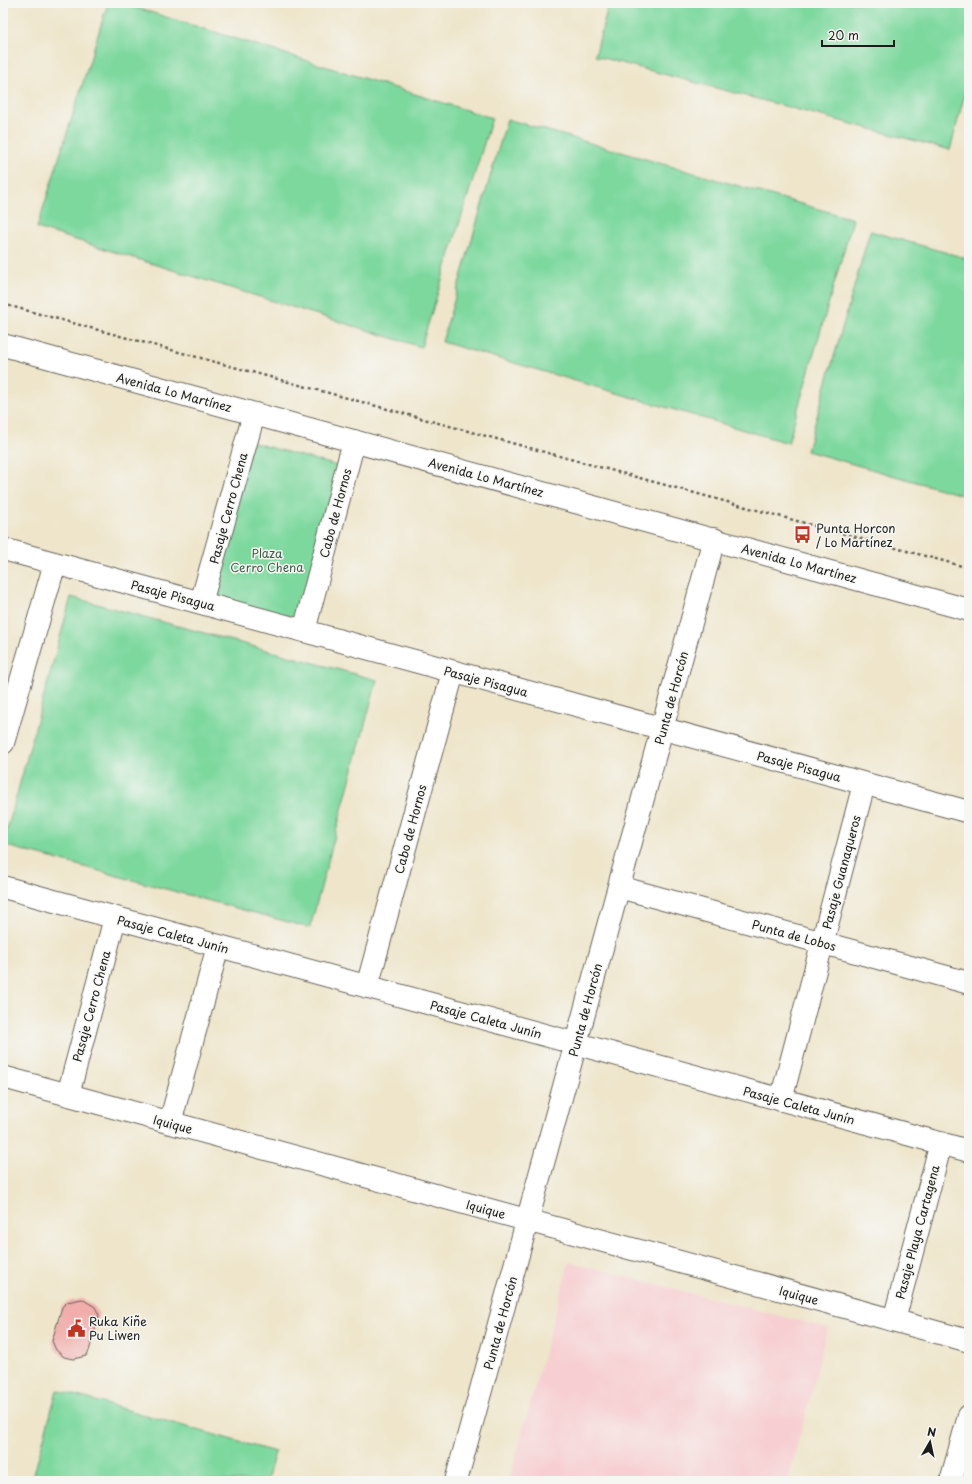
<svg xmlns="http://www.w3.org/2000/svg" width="972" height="1484" font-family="'Playpen Sans',sans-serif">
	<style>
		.built { fill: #f7cfd2 }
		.green { fill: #7dd89e; stroke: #4c7a5d }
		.building { fill: #f0adab }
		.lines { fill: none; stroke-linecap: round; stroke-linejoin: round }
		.street-casing { stroke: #666259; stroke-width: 24 }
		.secondary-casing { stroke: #666259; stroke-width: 24 }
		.path { stroke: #666259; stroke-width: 2.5; stroke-dasharray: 3 3; stroke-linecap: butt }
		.street { stroke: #fff; stroke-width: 22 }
		.secondary { stroke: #fff; stroke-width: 22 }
		.labels { text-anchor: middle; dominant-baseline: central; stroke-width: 3; stroke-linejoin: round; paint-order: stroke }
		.street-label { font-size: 12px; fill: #1c1c1c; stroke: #f6f6f2 }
		.poi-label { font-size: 12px; fill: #1c1c1c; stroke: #f6f6f2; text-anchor: start }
		.park-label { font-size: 12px; fill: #3e5e4a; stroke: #f6f6f2 }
	</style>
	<rect width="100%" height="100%" fill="#f6f6f2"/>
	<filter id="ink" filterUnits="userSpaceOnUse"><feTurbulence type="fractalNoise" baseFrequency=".025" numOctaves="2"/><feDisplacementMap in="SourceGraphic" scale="8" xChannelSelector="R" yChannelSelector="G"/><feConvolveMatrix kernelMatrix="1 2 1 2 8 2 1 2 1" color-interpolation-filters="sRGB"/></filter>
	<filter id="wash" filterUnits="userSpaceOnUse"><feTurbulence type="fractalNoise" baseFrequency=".012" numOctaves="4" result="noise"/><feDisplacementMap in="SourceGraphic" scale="16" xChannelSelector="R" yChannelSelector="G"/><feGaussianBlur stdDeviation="0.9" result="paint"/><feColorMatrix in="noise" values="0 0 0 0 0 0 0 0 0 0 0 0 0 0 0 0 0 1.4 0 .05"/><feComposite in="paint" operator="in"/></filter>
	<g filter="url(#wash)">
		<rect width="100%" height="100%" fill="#eee5ca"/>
		<path class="built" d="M569 1262 828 1328 788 1481H509Z"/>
		<path class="green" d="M108 3H121L492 118 421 347 37 228Z
			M609 3H969V78L950 150 595 56Z
			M507 119 853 219 788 443 442 342Z
			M870 231 969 259V497L807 451Z
			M251 442 341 467 299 620 208 596Z
			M71 597 377 680 310 928 3 845Z
			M57 1390 275 1452 267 1481H32Z"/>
		<g id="blocks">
			<path class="building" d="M82 1299 95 1307 99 1315 89 1351 86 1356 73 1359 64 1357 56 1350 52 1341 62 1307 67 1302Z"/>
		</g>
	</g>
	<g filter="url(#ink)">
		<use href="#blocks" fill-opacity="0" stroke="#666259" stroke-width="1"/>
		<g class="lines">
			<defs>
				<path id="street" d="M3 549 969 812
					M201 603 254 414
					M304 631 354 441
					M3 743 55 563
					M3 887 969 1151
					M619 887 969 983
					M367 987 453 672
					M3 1077 969 1341
					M68 1095 115 918
					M781 1100 864 784
					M170 1123 218 946
					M894 1320 941 1143
					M456 1481 714 539
					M951 1481 969 1416"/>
				<path id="secondary" d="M3 345 969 610"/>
			</defs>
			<use href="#street" class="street-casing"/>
			<use href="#secondary" class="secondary-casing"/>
			<path class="path" d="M3 304 969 568"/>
			<use href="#street" class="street"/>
			<use href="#secondary" class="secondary"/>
		</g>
	</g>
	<defs>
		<symbol id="bus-bare" viewBox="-9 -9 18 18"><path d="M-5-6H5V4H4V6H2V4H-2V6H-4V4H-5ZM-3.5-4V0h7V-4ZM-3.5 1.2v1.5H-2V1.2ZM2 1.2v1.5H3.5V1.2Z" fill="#c8321e" stroke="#f6f6f2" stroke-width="2.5" paint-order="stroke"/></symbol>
		<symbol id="civic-bare" viewBox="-9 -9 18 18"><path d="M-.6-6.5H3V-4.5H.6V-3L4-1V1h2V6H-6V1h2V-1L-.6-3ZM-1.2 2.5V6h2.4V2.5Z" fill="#c8321e" stroke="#f6f6f2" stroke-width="2.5" paint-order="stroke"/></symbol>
	</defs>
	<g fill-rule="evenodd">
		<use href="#bus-bare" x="790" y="522" width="25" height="25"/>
		<use href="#civic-bare" x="64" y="1316" width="25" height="25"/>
	</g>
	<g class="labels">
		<g class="street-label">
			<text transform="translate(174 392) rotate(15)">Avenida Lo Martínez</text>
			<text transform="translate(486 477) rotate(15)">Avenida Lo Martínez</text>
			<text transform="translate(228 508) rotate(-75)">Pasaje Cerro Chena</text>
			<text transform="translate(335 513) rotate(-75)">Cabo de Hornos</text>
			<text transform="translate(799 563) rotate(15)">Avenida Lo Martínez</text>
			<text transform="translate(173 595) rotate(15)">Pasaje Pisagua</text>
			<text transform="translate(486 681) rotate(15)">Pasaje Pisagua</text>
			<text transform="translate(671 698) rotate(-75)">Punta de Horcón</text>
			<text transform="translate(799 766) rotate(15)">Pasaje Pisagua</text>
			<text transform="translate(410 829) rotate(-75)">Cabo de Hornos</text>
			<text transform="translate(841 872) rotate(-75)">Pasaje Guanaqueros</text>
			<text transform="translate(173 934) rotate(15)">Pasaje Caleta Junín</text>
			<text transform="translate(794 935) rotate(15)">Punta de Lobos</text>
			<text transform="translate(91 1006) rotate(-75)">Pasaje Cerro Chena</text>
			<text transform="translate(585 1010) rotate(-75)">Punta de Horcón</text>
			<text transform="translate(486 1019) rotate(15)">Pasaje Caleta Junín</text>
			<text transform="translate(799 1105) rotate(15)">Pasaje Caleta Junín</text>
			<text transform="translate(173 1124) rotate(15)">Iquique</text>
			<text transform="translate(486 1209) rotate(15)">Iquique</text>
			<text transform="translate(917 1232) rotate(-75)">Pasaje Playa Cartagena</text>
			<text transform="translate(799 1295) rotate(15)">Iquique</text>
			<text transform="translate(500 1323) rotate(-75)">Punta de Horcón</text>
		</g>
		<g class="poi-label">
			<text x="816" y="528">Punta Horcon<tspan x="816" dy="14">/ Lo Martínez</tspan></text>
			<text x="89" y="1321">Ruka Kiñe<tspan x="89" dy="14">Pu Liwen</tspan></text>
		</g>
		<g class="park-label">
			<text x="267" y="553">Plaza<tspan x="267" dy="14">Cerro Chena</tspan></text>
		</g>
	</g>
	<rect width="972" height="1484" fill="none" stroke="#f6f6f2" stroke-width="16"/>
	<g transform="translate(930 1442) rotate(9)" stroke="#f6f6f2" stroke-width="3" paint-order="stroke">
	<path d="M0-3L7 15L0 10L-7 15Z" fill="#1c1c1c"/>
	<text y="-6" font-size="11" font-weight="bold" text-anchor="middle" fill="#1c1c1c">N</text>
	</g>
	<path d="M822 40v6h72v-6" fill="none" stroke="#1c1c1c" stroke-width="2"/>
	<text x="828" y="40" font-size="12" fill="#1c1c1c" stroke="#f6f6f2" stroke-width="3" paint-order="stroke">20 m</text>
</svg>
